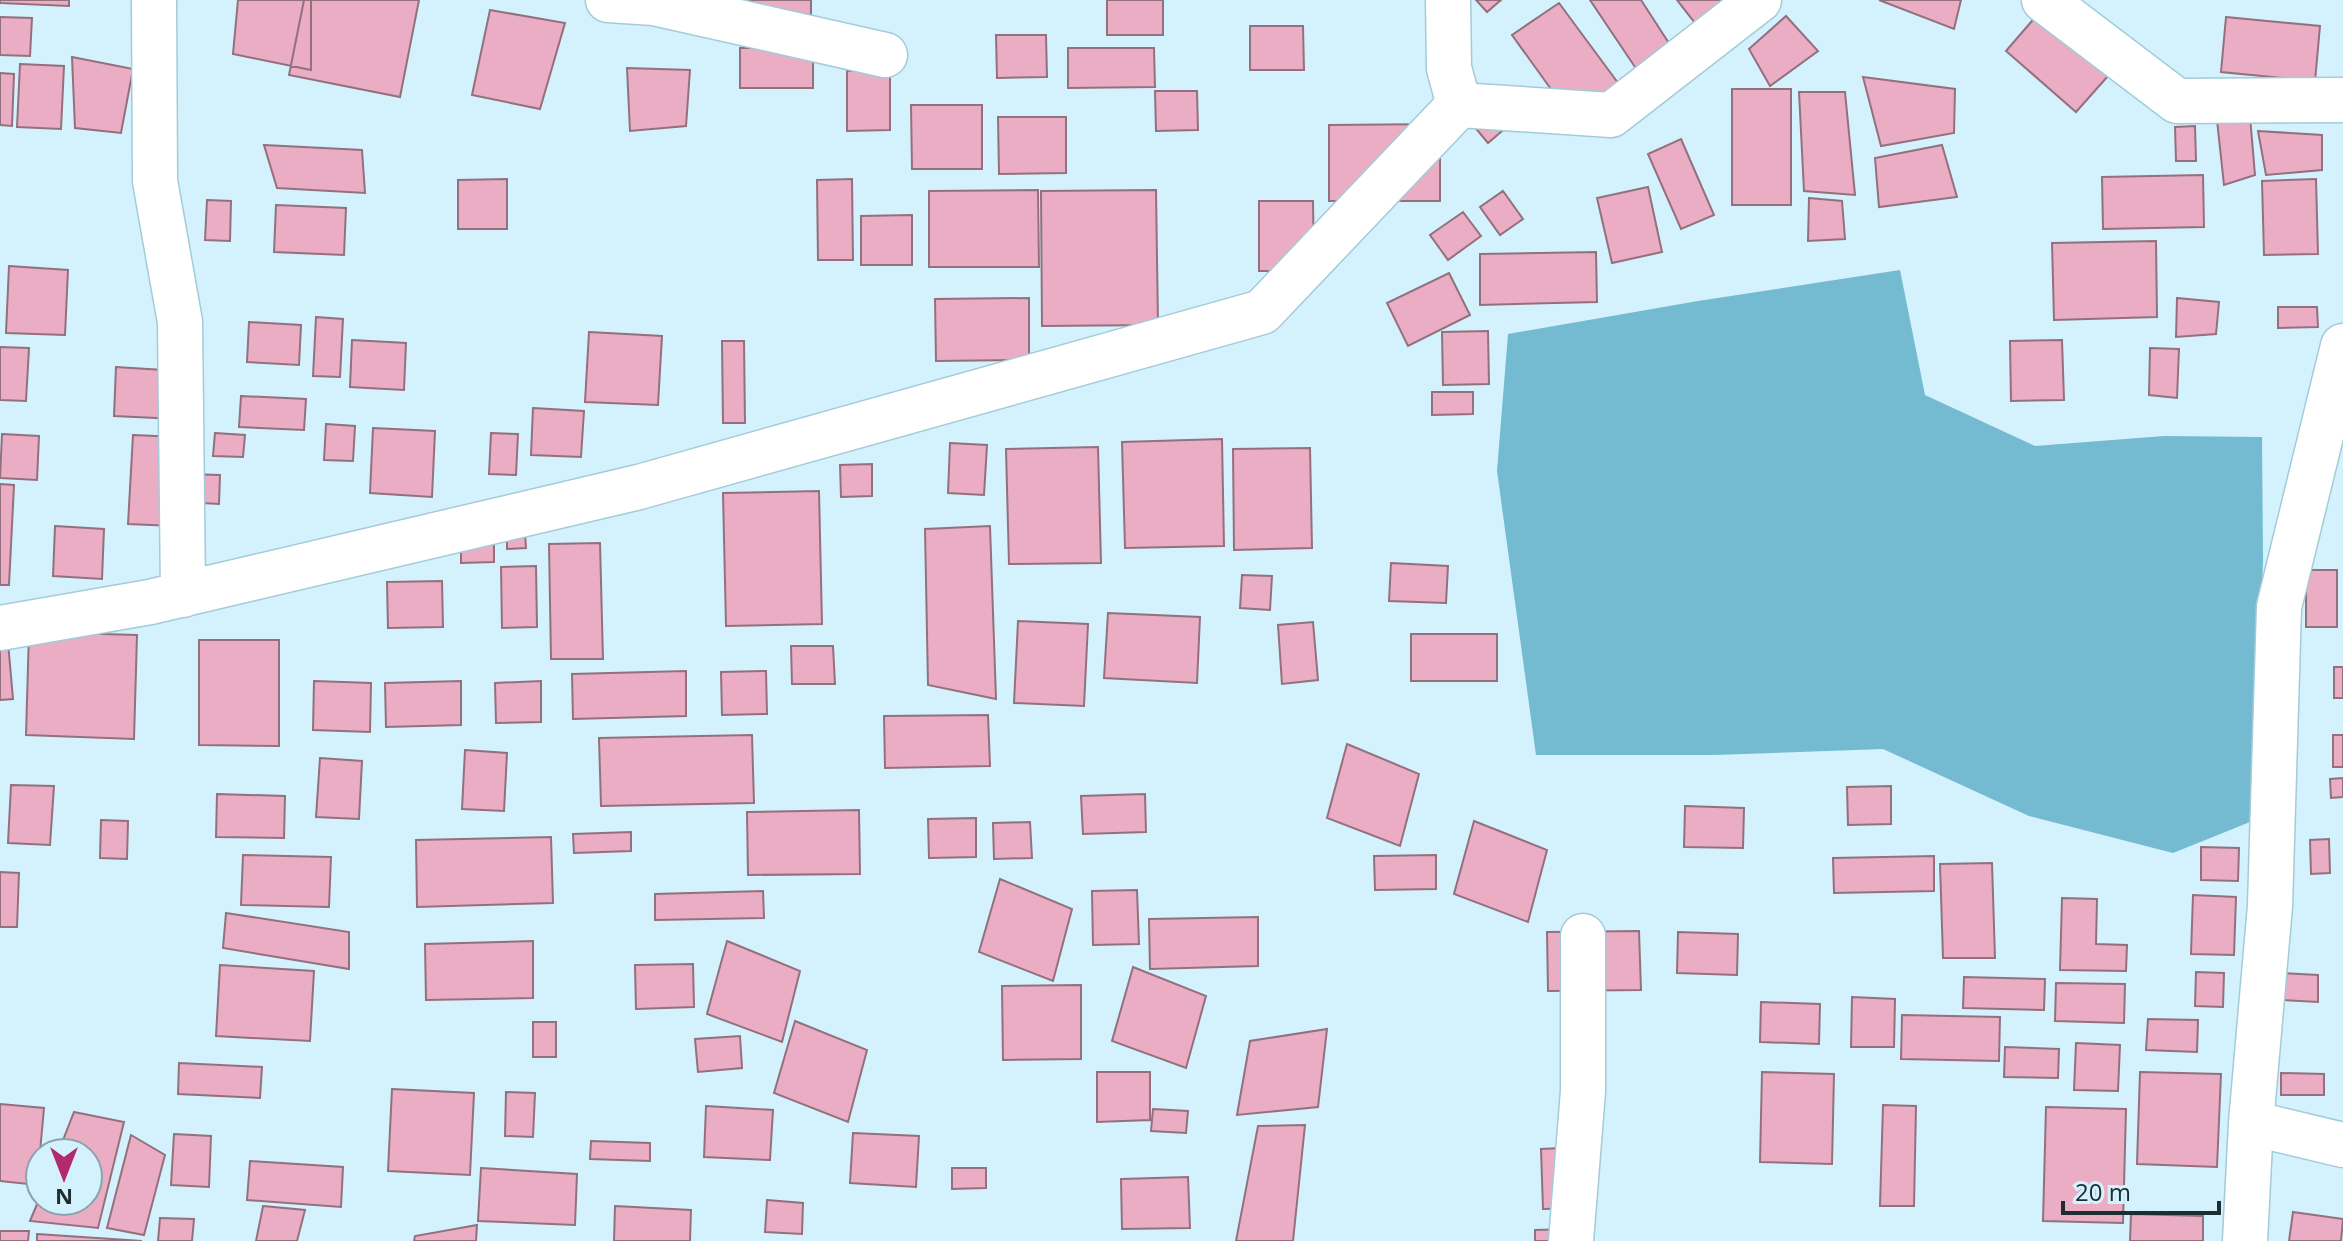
<svg xmlns="http://www.w3.org/2000/svg" width="2343" height="1241" font-family="'Open Sans',sans-serif">
	<style>
		.water { fill: #74bad0 }
		.building { fill: #ebadc4; stroke: #92717d; stroke-width: 2 }
		.lines { fill: none; stroke-linecap: round; stroke-linejoin: round }
		.street-casing { stroke: #a4cbd8; stroke-width: 47 }
		.street { stroke: #fff; stroke-width: 44 }
	</style>
	<rect width="100%" height="100%" fill="#d3f2fd"/>
	<path class="water" d="M1900 270 1925 395 2035 446 2164 436 2262 437 2263 559 2255 820 2173 853 2029 816 1883 749 1714 755H1536L1497 471 1508 334 1698 301Z"/>
	<path class="building" d="M0 0H69V6L0 3Z
		M238 0H311V70L233 54Z
		M304 0H419L400 97 289 75Z
		M726 0H811V17Z
		M1107 0H1163V35H1107Z
		M1476 0H1501L1487 12Z
		M1590 0H1641L1674 51 1639 73Z
		M1677 0H1725L1695 23Z
		M1879 0H1961L1954 29Z
		M1559 3 1621 87 1574 121 1512 35Z
		M490 10 565 23 540 109 472 95Z
		M2038 14 2108 76 2076 112 2006 51Z
		M1786 16 1818 51 1770 86 1749 49Z
		M0 17 32 18 30 56 0 55Z
		M2226 17 2320 26 2315 81 2221 72Z
		M1250 26H1303L1304 70H1250Z
		M996 35H1046L1047 77 997 78Z
		M740 48H813V88H740Z
		M1068 48H1154L1155 87 1068 88Z
		M72 57 133 69 121 133 75 128Z
		M20 64 64 66 61 129 17 127Z
		M627 68 690 70 686 126 630 131Z
		M890 70V130L847 131V71Z
		M0 73 14 74 12 126 0 125Z
		M1863 77 1955 89 1954 133 1881 146Z
		M1732 89H1791V205H1732Z
		M1155 91H1197L1198 130 1156 131Z
		M1799 92H1845L1855 195 1804 191Z
		M911 105H982V169H912Z
		M2216 111 2250 116 2255 175 2224 185Z
		M998 117H1066V173L999 174Z
		M1468 119 1515 120 1488 143Z
		M1440 124V201H1329V125Z
		M2195 126 2196 161H2176L2175 127Z
		M2258 131 2322 135V170L2266 175Z
		M1681 139 1714 215 1681 229 1648 154Z
		M264 145 362 150 365 193 277 188Z
		M1942 145 1957 197 1879 207 1875 158Z
		M2203 175 2204 227 2103 229 2102 177Z
		M507 179V229H458V180Z
		M852 179 853 260H818L817 180Z
		M2316 179 2318 254 2264 255 2262 181Z
		M1648 187 1662 252 1612 263 1597 198Z
		M1038 190 1039 267H929V191Z
		M1156 190 1158 325 1042 326 1041 191Z
		M1503 191 1523 219 1500 235 1480 207Z
		M1809 198 1842 201 1845 239 1808 241Z
		M207 200 231 201 230 241 205 240Z
		M1259 201H1313L1314 271H1259Z
		M276 205 346 208 344 255 274 252Z
		M1463 212 1481 236 1448 260 1430 235Z
		M912 215V265H861V216Z
		M2156 241 2157 317 2054 320 2052 243Z
		M1596 252 1597 302 1480 305V254Z
		M9 266 68 270 65 335 6 333Z
		M1449 273 1470 315 1408 346 1387 303Z
		M1029 298V360L936 361 935 299Z
		M2177 298 2219 302 2216 334 2176 337Z
		M2278 307H2317L2318 327 2278 328Z
		M316 317 343 319 340 377 313 376Z
		M249 322 301 325 299 365 247 362Z
		M1488 331 1489 384 1443 385 1442 332Z
		M589 332 662 336 658 405 585 402Z
		M352 340 406 343 404 390 350 387Z
		M2062 340 2064 400 2011 401 2010 341Z
		M722 341H744L745 423H723Z
		M0 347 29 348 26 401 0 400Z
		M2150 348 2179 349 2177 398 2149 395Z
		M116 367 179 371 177 419 114 416Z
		M1432 392H1473V414L1432 415Z
		M241 396 306 399 304 430 239 427Z
		M533 408 584 411 581 457 531 455Z
		M326 424 355 426 353 461 324 460Z
		M373 428 435 431 432 497 370 493Z
		M215 433 245 435 243 457 213 456Z
		M491 433 518 434 516 475 489 474Z
		M2 434 39 436 37 480 0 478Z
		M133 435 178 437 174 526 128 524Z
		M1222 439 1224 546 1125 548 1122 442Z
		M950 443 987 445 984 495 948 493Z
		M1098 447 1101 563 1009 564 1006 449Z
		M1310 448 1312 548 1234 550 1233 449Z
		M872 464V496L841 497 840 465Z
		M186 474 220 475 219 504 184 502Z
		M0 484 14 485 9 585H0Z
		M819 491 822 624 726 626 723 493Z
		M55 526 104 529 102 579 53 576Z
		M990 526 996 699 928 685 925 529Z
		M525 533 526 548 507 549V534Z
		M494 534V562L461 563V535Z
		M600 543 603 659H551L549 544Z
		M1391 563 1448 566 1446 603 1389 601Z
		M536 566 537 627 502 628 501 567Z
		M2306 570H2337V627H2306Z
		M1242 575 1272 576 1270 610 1240 608Z
		M442 581 443 627 388 628 387 582Z
		M1108 613 1200 617 1197 683 1104 678Z
		M1018 621 1088 624 1084 706 1014 703Z
		M1313 622 1318 680 1282 684 1278 625Z
		M29 632 137 635 134 739 26 735Z
		M1411 634H1497V681H1411Z
		M199 640H279V746L199 745Z
		M8 642 13 699 0 700V643Z
		M791 646H833L835 684H792Z
		M2334 667H2343V698H2334Z
		M686 671V716L573 719 572 674Z
		M766 671 767 714 722 715 721 672Z
		M314 681 371 683 370 732 313 730Z
		M461 681V725L386 727 385 683Z
		M541 681V722L496 723 495 683Z
		M988 715 990 766 885 768 884 716Z
		M752 735 754 803 601 806 599 738Z
		M2333 735H2343V767H2333Z
		M1347 744 1419 774 1400 846 1327 818Z
		M465 750 507 753 504 811 462 809Z
		M320 758 362 761 359 819 316 817Z
		M2343 778V797L2331 798 2330 779Z
		M11 785 54 786 50 845 8 843Z
		M1891 786V824L1848 825 1847 787Z
		M217 794 285 796 284 838 216 837Z
		M1145 794 1146 832 1083 834 1081 796Z
		M1685 806 1744 808 1743 848 1684 847Z
		M859 810 860 874 748 875 747 812Z
		M976 818V857L929 858 928 819Z
		M101 820 128 821 127 859 100 858Z
		M1474 821 1547 850 1528 922 1454 894Z
		M1030 822 1032 858 994 859 993 823Z
		M631 832V851L574 853 573 834Z
		M551 837 553 903 417 907 416 840Z
		M2329 839 2330 873 2311 874 2310 840Z
		M2201 847 2239 848 2238 881 2201 880Z
		M243 855 331 857 329 907 241 905Z
		M1436 855V889L1375 890 1374 856Z
		M1934 856V891L1834 893 1833 858Z
		M1992 863 1995 958H1943L1940 864Z
		M0 872 19 873 17 927H0Z
		M1000 879 1072 909 1053 981 979 952Z
		M1137 890 1139 944 1093 945 1092 891Z
		M763 891 764 918 655 920V894Z
		M2193 895 2236 897 2234 955 2191 954Z
		M2062 898 2097 899 2096 944 2127 945 2126 971 2060 970Z
		M226 913 349 932V969L223 948Z
		M1258 917V966L1150 969 1149 919Z
		M1639 931 1641 990 1548 991 1547 932Z
		M1678 932 1738 934 1737 975 1677 973Z
		M533 941V998L426 1000 425 944Z
		M727 941 800 971 782 1042 707 1014Z
		M693 964 694 1007 636 1009 635 965Z
		M220 965 314 971 310 1041 216 1036Z
		M1133 967 1206 996 1186 1068 1112 1041Z
		M2196 972 2224 973 2223 1007 2195 1006Z
		M2283 973 2318 975V1002L2282 1000Z
		M1964 977 2045 979 2044 1010 1963 1008Z
		M2056 983 2125 984 2124 1023 2055 1021Z
		M1081 985V1059L1003 1060 1002 986Z
		M1852 997 1895 999 1894 1047H1851Z
		M1761 1002 1820 1004 1819 1044 1760 1042Z
		M1902 1015 2000 1017 1999 1061 1901 1059Z
		M2148 1019 2198 1020 2197 1052 2146 1050Z
		M795 1021 867 1050 848 1122 774 1093Z
		M533 1022H556V1057H533Z
		M1327 1029 1318 1107 1237 1115 1250 1041Z
		M740 1036 742 1068 698 1072 695 1039Z
		M2076 1043 2120 1045 2118 1091 2074 1090Z
		M2005 1047 2059 1049 2058 1078 2004 1077Z
		M179 1063 262 1067 260 1098 178 1094Z
		M1097 1072H1150V1120L1097 1122Z
		M1762 1072 1834 1074 1832 1164 1760 1162Z
		M2140 1072 2221 1074 2217 1167 2137 1164Z
		M2281 1073 2324 1074V1095H2281Z
		M392 1089 474 1093 470 1175 388 1171Z
		M506 1092 535 1093 533 1137 505 1136Z
		M0 1104 44 1108 37 1185 0 1181Z
		M1883 1105 1916 1106 1914 1206H1880Z
		M706 1106 773 1110 770 1160 704 1157Z
		M2046 1107 2126 1109 2123 1223 2043 1221Z
		M1153 1109 1188 1111 1186 1133 1151 1131Z
		M74 1112 124 1122 98 1228 30 1221 40 1197V1201H88V1153H58Z
		M1305 1125 1293 1241H1236L1258 1126Z
		M853 1133 919 1136 916 1187 850 1183Z
		M174 1134 211 1136 209 1187 171 1185Z
		M131 1135 165 1155 144 1235 107 1228Z
		M591 1141 650 1143V1161L590 1159Z
		M1583 1147 1585 1208 1543 1209 1541 1149Z
		M250 1161 343 1167 341 1207 247 1200Z
		M481 1168 577 1174 575 1225 478 1221Z
		M952 1168H986V1188L952 1189Z
		M1188 1177 1190 1228 1122 1229 1121 1179Z
		M767 1200 803 1203 802 1234 765 1232Z
		M263 1206 305 1210 297 1241H256Z
		M615 1206 691 1210 690 1241H614Z
		M2293 1212 2343 1219 2341 1241H2289Z
		M2131 1214 2203 1216V1241H2130Z
		M160 1218 194 1219 192 1241H158Z
		M477 1225 476 1241H414L415 1236Z
		M1573 1229V1241H1535V1230Z
		M0 1231H29L28 1241H0Z
		M37 1234 142 1241H37Z"/>
	<g class="lines">
		<defs>
			<path id="street" d="M154 0 155 181 180 322 183 595
				M608 0 654 3 885 55
				M1448 0 1449 68 1459 105
				M2044 0 2177 101 2343 100
				M0 628 150 602 639 487 1262 312 1459 105 1611 115 1759 0
				M2251 1123 2343 1145
				M1571 1241 1583 1091V936
				M2245 1241 2251 1123 2270 906 2279 607 2343 346"/>
		</defs>
		<use href="#street" class="street-casing"/>
		<use href="#street" class="street"/>
	</g>
	<g transform="translate(64 1177) rotate(180)"><circle r="38" fill="#d3f2fd" stroke="#8aa3ac" stroke-width="2"/>
	<path d="M0-6L14 30L0 20L-14 30Z" fill="#b22a6d"/>
	<text y="-12" font-size="22" font-weight="bold" text-anchor="middle" fill="#1d2d32">N</text>
	</g>
	<path d="M2063 1201v12h156v-12" fill="none" stroke="#1d2d32" stroke-width="4"/>
	<text x="2075" y="1201" font-size="24" fill="#1d2d32" stroke="#d3f2fd" stroke-width="6" paint-order="stroke">20 m</text>
</svg>
